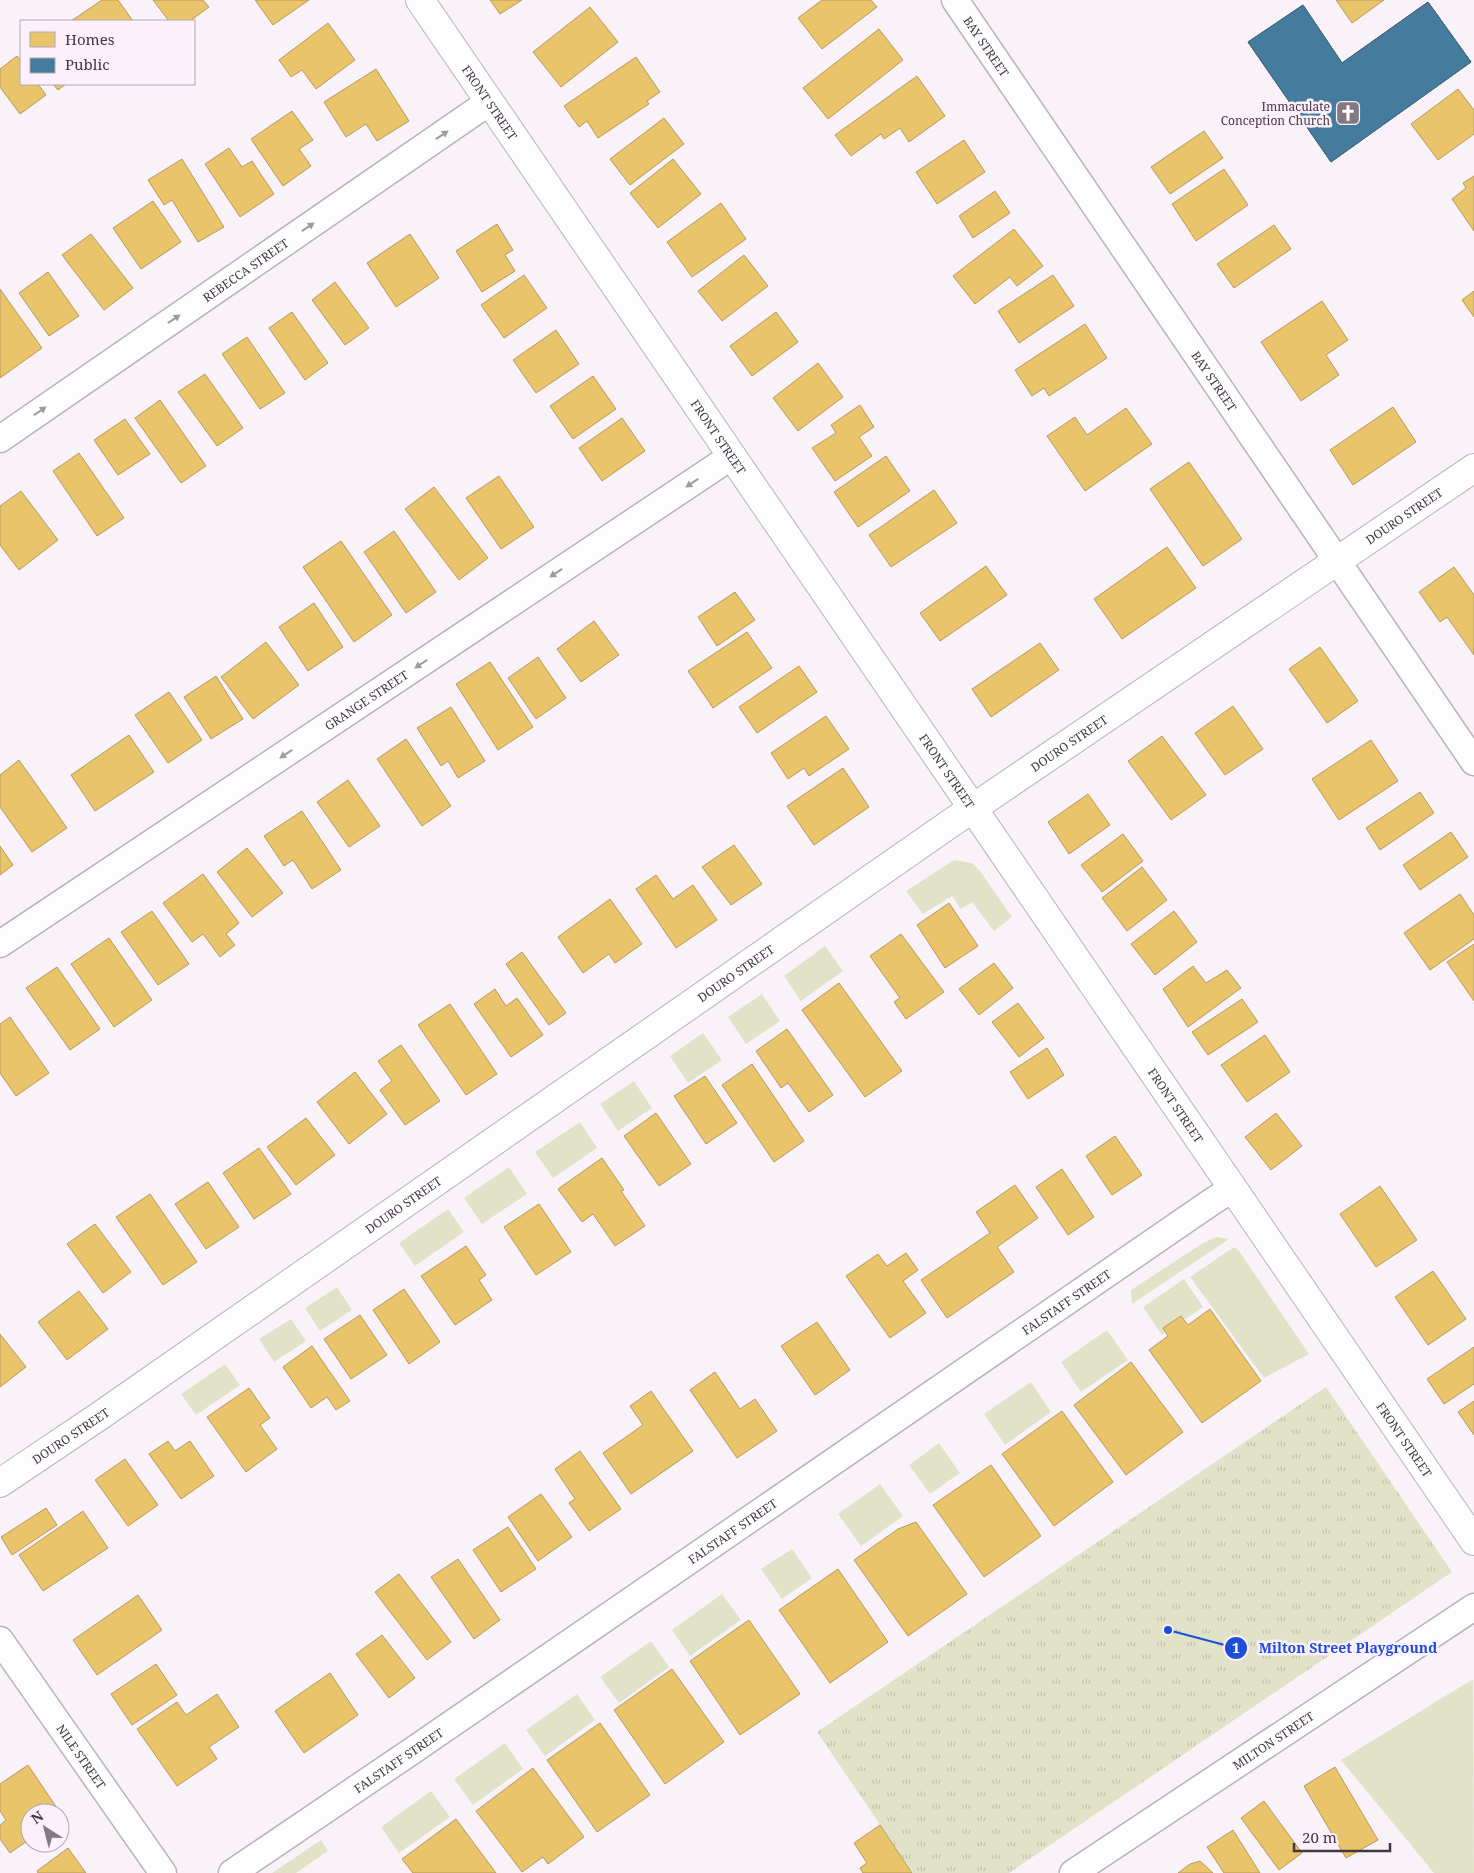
<svg xmlns="http://www.w3.org/2000/svg" width="1474" height="1873" font-family="'Noto Serif',serif">
	<style>
		.green { fill: #e1e3c9 }
		.park { fill: url(#park-tufts) }
		.homes { fill: #e9c46a; stroke: #b79a5e }
		.public { fill: #457b9d; stroke: #446782 }
		.lines { fill: none; stroke-linecap: round; stroke-linejoin: round }
		.minor-casing { stroke: #bab2ba; stroke-width: 29 }
		.tertiary-casing { stroke: #bab2ba; stroke-width: 30 }
		.minor { stroke: #fefdfe; stroke-width: 26 }
		.tertiary { stroke: #fefdfe; stroke-width: 28 }
		.oneway { fill: #a09aa0 }
		.labels { text-anchor: middle; dominant-baseline: central; stroke-width: 5; stroke-linejoin: round; paint-order: stroke }
		.street-label { font-size: 12px; fill: #433743; stroke: #fbf0fc }
		.poi-label { font-size: 12px; fill: #433743; stroke: #fbf0fc; text-anchor: end }
		.leader { fill: none; stroke: #1d4ed8; stroke-width: 2 }
		.callout-dot { fill: #1d4ed8; stroke: #fbf0fc; stroke-width: 2 }
		.mark-label { font-size: 15px; text-anchor: middle; font-weight: bold; fill: #fff }
		.callout-label { font-size: 14px; text-anchor: middle; font-weight: bold; fill: #1d4ed8; stroke: #fbf0fc; stroke-width: 5; stroke-linejoin: round; paint-order: stroke }
	</style>
	<defs>
		<pattern id="park-tufts" width="24" height="20" patternUnits="userSpaceOnUse" patternTransform="scale(1.25)"><rect width="24" height="20" fill="#e1e3c9"/><path d="M3 7l-1-3M5 7V3M7 7l1-3M15 17l-1-3M17 17v-4M19 17l1-3" fill="none" stroke="#c2c3ae"/></pattern>
	</defs>
	<rect width="100%" height="100%" fill="#f9f3f9"/>
	<path class="green" d="M954 860 972 863 980 871 1012 917 994 931 972 902 961 909 952 896 923 914 906 891Z
		M825 946 843 971 801 1001 784 976Z
		M762 994 780 1021 746 1044 728 1017Z
		M703 1033 722 1060 688 1083 670 1056Z
		M634 1081 652 1108 618 1131 600 1104Z
		M580 1122 597 1148 553 1178 535 1152Z
		M509 1167 527 1194 482 1224 464 1198Z
		M448 1209 464 1232 415 1266 399 1243Z
		M1216 1237 1229 1239 1132 1304 1131 1290 1203 1243Z
		M1234 1247 1239 1251 1309 1354 1264 1378 1190 1277Z
		M1184 1279 1203 1307 1162 1335 1143 1307Z
		M337 1287 352 1310 320 1331 305 1308Z
		M291 1319 306 1341 274 1362 259 1339Z
		M1107 1330 1128 1360 1081 1392 1061 1362Z
		M225 1364 240 1385 196 1415 181 1394Z
		M1031 1382 1051 1412 1005 1445 984 1414Z
		M939 1443 960 1473 930 1494 909 1465Z
		M880 1484 903 1516 861 1546 838 1514Z
		M792 1549 812 1578 782 1599 761 1569Z
		M722 1594 741 1620 690 1656 672 1630Z
		M651 1641 669 1667 619 1703 600 1677Z
		M1473 1679 1474 1873H1434L1341 1760Z
		M577 1694 595 1720 545 1756 526 1730Z
		M505 1743 523 1769 473 1805 454 1779Z
		M431 1791 450 1817 399 1853 381 1827Z
		M321 1840 328 1851 296 1873H272Z"/>
	<path class="park" d="M1326 1387 1452 1572 1009 1873H913L817 1732Z"/>
	<path class="homes" d="M102 0H118L133 21H71Z
		M153 0H203L209 7 190 21H169Z
		M255 0H309L273 25Z
		M490 0H522L500 14Z
		M822 0H871L877 7 822 49 798 18Z
		M1336 0H1384L1352 23Z
		M590 7 618 42 561 87 533 52Z
		M328 23 355 60 316 89 302 70 291 77 279 60Z
		M879 29 903 60 828 119 803 88Z
		M17 56 21 61V84H38L46 95 20 114 0 87V69Z
		M636 57 660 92 647 101 649 104 598 138 587 121 579 127 564 106Z
		M376 69 409 121 377 141 366 124 346 137 324 102Z
		M917 76 945 116 909 142 900 128 884 139 881 134 851 156 835 135Z
		M53 84H66L58 90Z
		M1458 89 1474 110V134L1438 160 1411 124Z
		M292 111 313 140 299 149 311 166 283 186 251 139Z
		M664 118 684 144 630 185 610 159Z
		M1204 131 1223 158 1170 194 1151 167Z
		M964 140 985 172 937 204 916 172Z
		M229 148 242 167 252 161 274 194 240 217 205 164Z
		M182 159 224 227 198 242 172 200 164 205 148 180Z
		M673 159 701 194 658 228 630 193Z
		M1224 169 1248 205 1196 241 1172 204Z
		M1474 176V231L1452 199 1466 188 1463 183Z
		M995 191 1010 213 973 238 959 216Z
		M153 201 181 242 141 269 113 228Z
		M721 203 746 239 692 277 667 242Z
		M497 224 513 250 505 255 515 271 482 292 456 251Z
		M1274 225 1291 249 1234 288 1217 264Z
		M1014 229 1043 266 1017 286 1010 277 975 304 953 276Z
		M91 234 133 288 104 310 62 255Z
		M410 234 439 278 396 307 367 263Z
		M744 255 768 286 722 321 698 291Z
		M48 272 79 316 49 336 19 293Z
		M524 275 547 308 504 338 481 305Z
		M1053 275 1074 306 1019 343 998 311Z
		M335 282 369 328 345 345 312 300Z
		M0 289 42 348 0 378Z
		M1474 291V317L1462 300Z
		M1322 301 1348 340 1326 355 1339 375 1301 401 1261 342Z
		M292 312 328 363 305 380 269 328Z
		M776 312 798 342 752 376 730 346Z
		M1085 324 1107 358 1049 396 1044 388 1032 396 1015 370Z
		M556 330 579 364 536 393 513 360Z
		M247 337 285 393 260 409 222 354Z
		M818 363 843 397 798 431 773 398Z
		M205 374 243 428 217 446 178 392Z
		M593 376 616 409 573 439 550 406Z
		M160 400 206 466 181 483 135 418Z
		M860 405 874 427 859 437 872 456 835 481 812 448 836 433 831 425Z
		M1393 407 1416 442 1353 485 1330 450Z
		M1126 408 1152 444 1085 491 1047 436 1075 417 1087 435Z
		M622 418 645 451 602 481 579 448Z
		M125 419 150 454 118 475 94 440Z
		M79 453 124 518 97 536 53 471Z
		M886 456 910 491 858 527 834 492Z
		M1189 462 1242 539 1203 566 1150 489Z
		M499 476 534 527 501 549 466 498Z
		M434 487 488 558 459 580 405 509Z
		M934 490 957 523 891 567 869 535Z
		M21 491 58 540 19 570 0 545V506Z
		M394 531 436 592 406 613 364 552Z
		M341 541 392 615 354 642 303 567Z
		M1167 547 1196 588 1122 639 1094 599Z
		M986 566 1007 595 940 641 920 613Z
		M1454 567 1474 595V655L1447 617 1440 622 1419 592Z
		M735 592 755 620 717 646 698 617Z
		M314 603 343 647 308 671 279 627Z
		M594 621 619 655 581 682 557 649Z
		M747 632 772 668 713 708 688 671Z
		M266 642 299 685 253 719 221 677Z
		M1040 643 1059 670 991 717 972 689Z
		M1320 647 1358 701 1327 723 1289 669Z
		M538 657 566 698 536 719 508 678Z
		M490 662 533 727 498 750 456 684Z
		M799 666 817 692 757 733 739 707Z
		M216 676 243 719 211 739 184 697Z
		M169 692 202 740 168 763 135 715Z
		M1233 706 1263 749 1225 775 1195 733Z
		M451 707 485 761 458 778 448 761 441 766 417 728Z
		M826 716 849 749 809 776 804 768 788 779 771 753Z
		M129 735 154 772 95 811 71 775Z
		M1162 736 1206 795 1171 820 1128 761Z
		M406 739 451 806 422 826 377 759Z
		M1371 740 1398 781 1339 820 1312 779Z
		M19 760 67 828 32 852 0 807V775Z
		M843 768 869 807 814 845 787 806Z
		M348 780 380 826 349 847 317 802Z
		M1420 792 1434 813 1380 850 1366 828Z
		M1088 794 1110 825 1069 854 1048 822Z
		M302 811 341 870 312 889 293 860 284 866 264 836Z
		M1451 832 1468 857 1420 890 1403 865Z
		M1123 834 1143 861 1102 892 1081 865Z
		M734 845 762 884 731 905 702 867Z
		M0 846 13 865 0 875Z
		M247 848 283 893 252 917 217 872Z
		M1142 867 1167 900 1127 931 1102 898Z
		M203 874 239 923 226 934 235 945 220 957 203 934 192 942 163 903Z
		M656 875 673 899 693 885 717 920 676 948 636 889Z
		M1460 894 1474 915V939L1430 970 1404 933Z
		M610 899 642 944 615 963 609 954 583 973 558 937Z
		M949 903 978 946 945 968 917 925Z
		M152 911 189 964 158 985 121 932Z
		M1174 911 1197 942 1155 975 1131 944Z
		M901 934 944 992 906 1019 894 1002 900 998 870 956Z
		M109 938 152 1000 114 1027 71 964Z
		M1474 944V1001L1447 962Z
		M522 952 566 1013 549 1025 506 964Z
		M994 963 1013 988 979 1015 959 989Z
		M1193 966 1206 983 1227 970 1241 988 1188 1027 1163 989Z
		M57 967 100 1029 70 1050 26 988Z
		M839 983 902 1071 865 1097 802 1010Z
		M495 989 506 1006 517 998 543 1035 511 1057 474 1004Z
		M1242 999 1258 1022 1208 1055 1192 1032Z
		M1018 1003 1044 1038 1019 1057 992 1022Z
		M450 1004 497 1074 466 1095 418 1025Z
		M10 1017 49 1073 16 1096 0 1073V1024Z
		M787 1029 833 1095 809 1112 788 1083 781 1088 756 1051Z
		M1265 1035 1290 1072 1247 1102 1221 1065Z
		M401 1045 440 1101 405 1125 380 1090 392 1081 378 1061Z
		M1047 1048 1064 1075 1028 1099 1010 1072Z
		M752 1064 804 1141 774 1162 722 1085Z
		M355 1072 387 1114 349 1144 317 1102Z
		M705 1076 737 1123 706 1144 674 1096Z
		M656 1113 691 1164 659 1186 624 1136Z
		M1276 1113 1302 1146 1271 1170 1245 1137Z
		M306 1118 335 1155 296 1185 267 1147Z
		M1115 1136 1142 1175 1112 1195 1086 1156Z
		M259 1148 291 1194 254 1219 223 1173Z
		M602 1158 624 1190 621 1191 645 1226 615 1246 593 1214 582 1222 558 1189Z
		M1062 1169 1094 1217 1068 1235 1036 1187Z
		M208 1182 239 1227 206 1249 175 1204Z
		M1015 1185 1038 1218 997 1247 1014 1272 947 1318 921 1280 990 1233 976 1212Z
		M1380 1186 1417 1240 1376 1267 1340 1214Z
		M150 1194 197 1262 163 1285 116 1217Z
		M539 1204 571 1252 536 1275 504 1227Z
		M95 1224 131 1272 103 1293 67 1244Z
		M466 1246 486 1275 479 1280 492 1300 455 1325 421 1276Z
		M906 1253 918 1270 903 1281 926 1313 890 1338 846 1276 878 1254 887 1266Z
		M1433 1271 1466 1319 1428 1345 1395 1297Z
		M404 1289 440 1342 409 1364 373 1310Z
		M79 1291 108 1329 67 1360 38 1322Z
		M1210 1309 1261 1381 1202 1423 1149 1350 1168 1336 1163 1328 1181 1316 1188 1325Z
		M360 1315 387 1355 351 1379 324 1339Z
		M817 1322 850 1370 815 1395 781 1346Z
		M0 1334 26 1367 0 1387Z
		M312 1346 350 1401 336 1410 327 1397 311 1408 283 1367Z
		M1474 1347V1384L1444 1404 1427 1379Z
		M1131 1362 1183 1432 1126 1475 1074 1405Z
		M715 1372 740 1409 755 1399 777 1431 737 1458 690 1390Z
		M249 1388 270 1418 260 1425 277 1449 246 1472 207 1417Z
		M651 1391 693 1451 631 1494 603 1453 643 1425 630 1406Z
		M1474 1401V1435L1458 1412Z
		M1062 1411 1113 1482 1054 1526 1002 1454Z
		M168 1441 175 1451 190 1441 214 1476 181 1499 149 1454Z
		M580 1451 621 1509 589 1531 569 1503 575 1499 555 1469Z
		M125 1459 158 1505 128 1526 95 1480Z
		M991 1465 1041 1536 984 1577 933 1505Z
		M541 1494 572 1537 538 1561 508 1517Z
		M46 1508 57 1525 12 1555 1 1537Z
		M83 1511 108 1548 43 1591 19 1555Z
		M916 1522 967 1594 908 1636 854 1560 898 1529Z
		M508 1527 536 1569 501 1592 473 1550Z
		M458 1559 500 1620 474 1639 431 1577Z
		M838 1569 888 1642 830 1683 779 1610Z
		M399 1574 451 1642 427 1660 375 1592Z
		M138 1595 162 1630 97 1675 73 1640Z
		M749 1620 800 1694 740 1735 690 1661Z
		M382 1635 415 1678 389 1698 356 1654Z
		M156 1664 177 1695 132 1725 111 1694Z
		M672 1669 724 1742 665 1784 614 1710Z
		M330 1673 358 1715 304 1753 275 1711Z
		M217 1694 239 1727 209 1747 217 1759 177 1786 137 1729 177 1702 186 1715Z
		M600 1723 650 1795 597 1832 547 1760Z
		M28 1765 63 1817 60 1819V1813H30V1839L10 1853 0 1839V1825L6 1820 0 1811V1784Z
		M1335 1767 1378 1840 1346 1858 1304 1786Z
		M533 1768 584 1837 548 1864 543 1857 522 1872 476 1811Z
		M1264 1801 1302 1853 1279 1870 1241 1818Z
		M456 1819 496 1873H413L402 1859Z
		M880 1825 912 1873H863L860 1868 867 1863 854 1843Z
		M1233 1830 1260 1873H1224L1207 1847Z
		M68 1848 86 1873H38L37 1871Z
		M1200 1861 1213 1873H1178L1190 1864Z"/>
	<path class="public" d="M1428 2 1471 62 1331 162 1248 42 1303 5 1342 63Z
		M1428 2 1471 62 1331 162 1248 42 1303 5 1342 63Z"/>
	<g class="lines">
		<defs>
			<g id="minor">
				<path id="s1" d="M955 0 1474 762"/>
				<path id="s2" d="M0 439 489 102"/>
				<path id="s3" d="M0 944 732 456"/>
				<path id="s4" d="M0 1640 163 1873"/>
				<path id="s5" d="M232 1873 412 1751 1210 1203 1233 1188"/>
				<path id="s6" d="M1073 1873 1474 1607"/>
			</g>
			<g id="tertiary">
				<path id="s7" d="M420 0 1474 1541"/>
				<path id="s8" d="M0 1483 101 1415 951 823 1474 468"/>
			</g>
		</defs>
		<use href="#minor" class="minor-casing"/>
		<use href="#tertiary" class="tertiary-casing"/>
		<use href="#minor" class="minor"/>
		<use href="#tertiary" class="tertiary"/>
	</g>
	<defs><path id="oneway-solid" d="M-6-.8H1V-3.2L6.5 0L1 3.2V.8H-6Z" transform="scale(1.25)"/></defs>
	<g class="oneway">
		<use href="#oneway-solid" transform="translate(442 135) rotate(-34)"/>
		<use href="#oneway-solid" transform="translate(308 227) rotate(-34)"/>
		<use href="#oneway-solid" transform="translate(174 319) rotate(-34)"/>
		<use href="#oneway-solid" transform="translate(40 411) rotate(-34)"/>
		<use href="#oneway-solid" transform="translate(692 483) rotate(146)"/>
		<use href="#oneway-solid" transform="translate(556 573) rotate(146)"/>
		<use href="#oneway-solid" transform="translate(421 664) rotate(147)"/>
		<use href="#oneway-solid" transform="translate(286 754) rotate(147)"/>
	</g>
	<defs>
		<symbol id="church-square" viewBox="-11 -11 22 22"><rect x="-9" y="-9" width="18" height="18" rx="4" fill="#837983" stroke="#fbf0fc"/><path d="M-1.2-6h2.4v3.5h3.3v2.4h-3.3V6h-2.4V-.1h-3.3v-2.4h3.3Z" fill="#fff"/></symbol>
	</defs>
	<g fill-rule="evenodd">
		<use href="#church-square" x="1334" y="99" width="28" height="28"/>
	</g>
	<g class="labels">
		<g class="street-label">
			<text stroke="none"><textPath href="#s1" startOffset="56">BAY STREET</textPath></text>
			<text stroke="none"><textPath href="#s7" startOffset="124">FRONT STREET</textPath></text>
			<text stroke="none"><textPath href="#s2" startOffset="298">REBECCA STREET</textPath></text>
			<text stroke="none"><textPath href="#s1" startOffset="461">BAY STREET</textPath></text>
			<text stroke="none"><textPath href="#s7" startOffset="529">FRONT STREET</textPath></text>
			<text stroke="none"><textPath href="#s8" startOffset="1705">DOURO STREET</textPath></text>
			<text stroke="none"><textPath href="#s3" startOffset="440">GRANGE STREET</textPath></text>
			<text stroke="none"><textPath href="#s8" startOffset="1300">DOURO STREET</textPath></text>
			<text stroke="none"><textPath href="#s7" startOffset="934">FRONT STREET</textPath></text>
			<text stroke="none"><textPath href="#s8" startOffset="895">DOURO STREET</textPath></text>
			<text stroke="none"><textPath href="#s7" startOffset="1339">FRONT STREET</textPath></text>
			<text stroke="none"><textPath href="#s8" startOffset="490">DOURO STREET</textPath></text>
			<text stroke="none"><textPath href="#s5" startOffset="1011">FALSTAFF STREET</textPath></text>
			<text stroke="none"><textPath href="#s8" startOffset="85">DOURO STREET</textPath></text>
			<text stroke="none"><textPath href="#s7" startOffset="1744">FRONT STREET</textPath></text>
			<text stroke="none"><textPath href="#s5" startOffset="606">FALSTAFF STREET</textPath></text>
			<text stroke="none"><textPath href="#s6" startOffset="240">MILTON STREET</textPath></text>
			<text stroke="none"><textPath href="#s4" startOffset="142">NILE STREET</textPath></text>
			<text stroke="none"><textPath href="#s5" startOffset="201">FALSTAFF STREET</textPath></text>
		</g>
		<g class="poi-label">
			<text x="1330" y="106">Immaculate<tspan x="1330" dy="14">Conception Church</tspan></text>
		</g>
	</g>
	<path class="leader" d="M1168 1630L1236 1648"/>
	<g class="callout-dot">
		<circle cx="1168" cy="1630" r="5"/>
		<circle cx="1236" cy="1648" r="12"/>
	</g>
	<g class="mark-label">
		<text x="1236" y="1653">1</text>
	</g>
	<g class="callout-label">
		<text x="1348" y="1653">Milton Street Playground</text>
	</g>
	<rect x="20" y="20" width="175" height="65" fill="#fbf0fc" stroke="#b1a6b2"/>
	<rect x="30" y="32" width="25" height="15" fill="#e9c46a" stroke="#b1a6b2"/>
	<text x="65" y="45" font-size="15" fill="#433743">Homes</text>
	<rect x="30" y="58" width="25" height="15" fill="#457b9d" stroke="#b1a6b2"/>
	<text x="65" y="70" font-size="15" fill="#433743">Public</text>
	<g transform="translate(45 1828) rotate(324)"><circle r="24" fill="#fbf0fc" stroke="#b1a6b2"/>
	<path d="M0-4L9 19L0 12L-9 19Z" fill="#837983"/>
	<text y="-8" font-size="14" font-weight="bold" text-anchor="middle" fill="#433743">N</text>
	</g>
	<path d="M1294 1843v8h96v-8" fill="none" stroke="#433743" stroke-width="2.5"/>
	<text x="1302" y="1843" font-size="15" fill="#433743" stroke="#fbf0fc" stroke-width="4" paint-order="stroke">20 m</text>
</svg>
